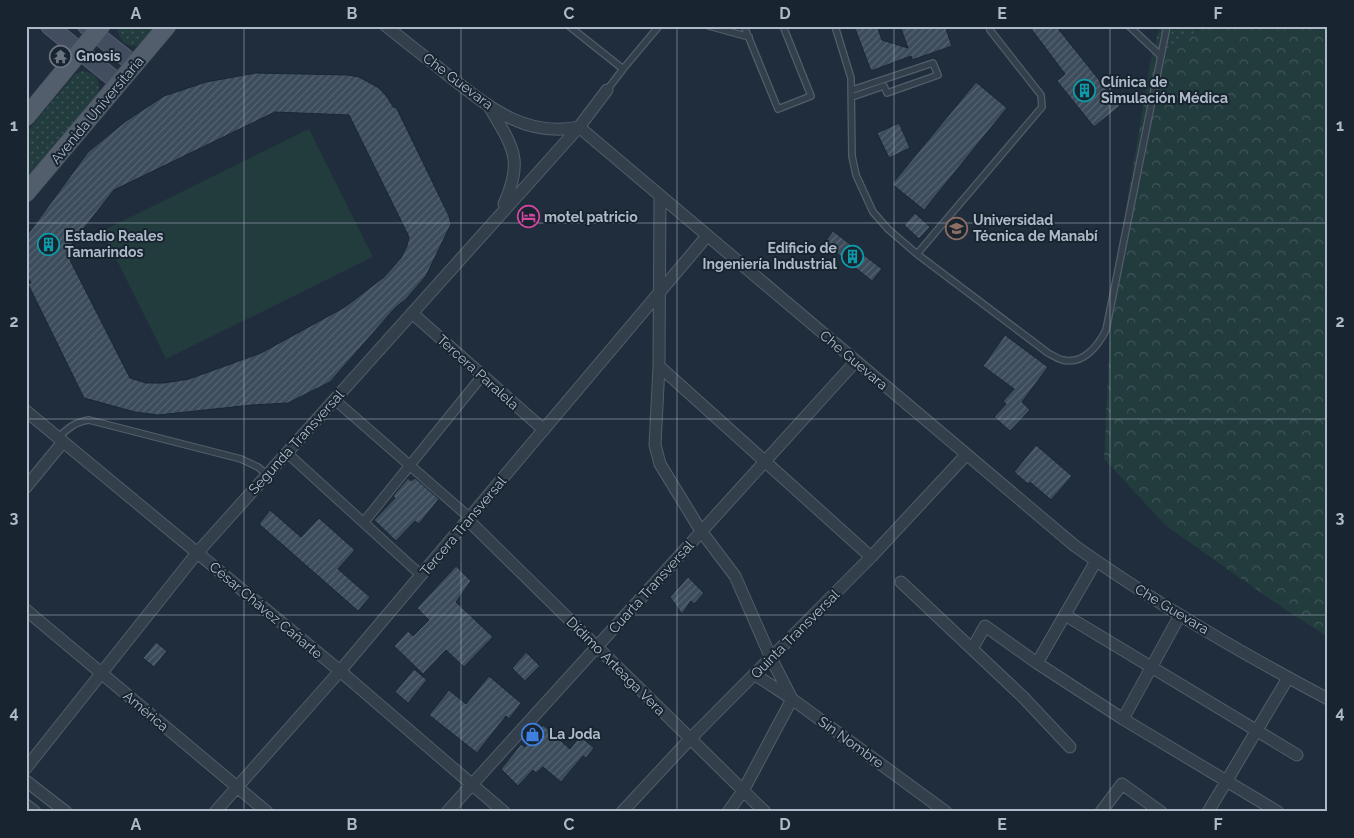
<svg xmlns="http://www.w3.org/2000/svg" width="1354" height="838" font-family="Raleway,sans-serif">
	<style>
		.green { fill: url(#green-dots) }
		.forest { fill: url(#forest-crowns) }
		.pitch { fill: #223b3d }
		.building { fill: url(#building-hatch); stroke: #1b2633; fill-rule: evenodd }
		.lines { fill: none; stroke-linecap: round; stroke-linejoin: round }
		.service-casing { stroke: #525d6a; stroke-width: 8 }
		.pedestrian-casing { stroke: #525d6a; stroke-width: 11 }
		.minor-casing { stroke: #525d6a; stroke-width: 13 }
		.secondary-casing { stroke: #525d6a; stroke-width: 18 }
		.primary-casing { stroke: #3d4855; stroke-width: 19 }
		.service { stroke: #343f4c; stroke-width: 5.5 }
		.pedestrian { stroke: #343f4c; stroke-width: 9 }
		.minor { stroke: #343f4c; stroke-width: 11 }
		.secondary { stroke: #424e5f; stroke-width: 16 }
		.primary { stroke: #525e6c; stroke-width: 18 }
		.grid { fill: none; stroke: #afbac8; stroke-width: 1; stroke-opacity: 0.55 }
		.labels { text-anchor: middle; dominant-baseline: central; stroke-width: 4; stroke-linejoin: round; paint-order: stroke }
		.poi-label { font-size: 14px; font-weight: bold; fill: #afbac8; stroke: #192431; text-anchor: start }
		.street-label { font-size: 14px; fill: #afbac8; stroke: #192431 }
		.neatline { fill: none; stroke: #afbac8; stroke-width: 2 }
		.grid-label { font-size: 16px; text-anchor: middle; font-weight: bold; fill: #afbac8 }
	</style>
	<defs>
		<pattern id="green-dots" width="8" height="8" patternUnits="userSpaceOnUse" patternTransform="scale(1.25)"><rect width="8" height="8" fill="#223b3d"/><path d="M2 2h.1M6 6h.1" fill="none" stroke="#405558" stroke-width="1.8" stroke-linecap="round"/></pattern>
		<pattern id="forest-crowns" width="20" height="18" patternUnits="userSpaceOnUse" patternTransform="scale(1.25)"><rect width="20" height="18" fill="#223b3d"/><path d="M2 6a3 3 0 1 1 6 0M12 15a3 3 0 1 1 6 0" fill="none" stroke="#405558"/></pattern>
		<pattern id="building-hatch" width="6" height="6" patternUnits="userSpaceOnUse" patternTransform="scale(1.25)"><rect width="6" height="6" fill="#3c4c5b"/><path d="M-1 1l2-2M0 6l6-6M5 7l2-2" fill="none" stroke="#566471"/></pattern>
	</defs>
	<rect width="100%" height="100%" fill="#202d3c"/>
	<path class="green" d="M117 26H157C153 31 149 38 144 42 131 53 117 40 117 26Z
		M1160 26H1206L1151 58Z
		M82 71C97 72 101 82 98 96L26 180V133L75 74Z"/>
	<path class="forest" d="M1206 26H1328V637L1287 611 1166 526 1104 459 1112 292 1151 58Z"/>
	<path class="pitch" d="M309 129 373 257 166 359 102 231Z"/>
	<path class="building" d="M854 26H877L882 40 908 48 900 26H945L952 46 912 60 911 56 871 71Z
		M1029 26H1056L1120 106 1094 127 1057 81 1065 74Z
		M256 73 348 75 359 77 379 88 387 97 394 108 396 107 449 216 451 224 426 276 406 299 395 308 330 382 288 403 252 405 158 415 135 412 84 398 28 284 31 283 26 274V239L28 234 88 152 126 121 164 96 206 82ZM275 112 349 115 409 237 407 246 401 258 384 277 345 307 261 353 189 379 164 383H146L130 378 71 262 68 252 70 246 114 190Z
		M976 82 1007 108 924 210 892 184Z
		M899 123 910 148 889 158 877 133Z
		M915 213 930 227 919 239 904 225Z
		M833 231 882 269 872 281 824 243Z
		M1005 335 1048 367 1022 402 1030 410 1010 431 994 417 1006 404 1003 401 1014 389 983 366Z
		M1036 445 1072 476 1051 500 1030 482 1028 484 1014 472Z
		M408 478 411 481 415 478 439 499 419 524 415 521 396 541 374 520 395 498 393 496Z
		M270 510 301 537 319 518 355 550 338 569 370 597 358 611 259 524Z
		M456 566 471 581 456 602 493 637 464 667 446 650 423 674 394 646 408 631 413 636 429 620 417 608Z
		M688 577 704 593 694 604 691 601 682 614 670 597Z
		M156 642 167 651 154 667 143 658Z
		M526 652 540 666 525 681 512 668Z
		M414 669 427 680 408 703 395 692Z
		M489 676 521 703 509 719 506 716 477 753 429 715 449 690 466 704Z
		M543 725 570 749 580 736 594 748 586 758 583 756 561 782 543 767 536 773 533 770 518 786 501 769 521 744 525 747Z"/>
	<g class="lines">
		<defs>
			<path id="service" d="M569 26 623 69
				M709 26 749 37
				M744 26 778 109 811 96 783 26
				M835 26 851 78 852 156 856 175 873 212 888 229 917 254 1048 353C1052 355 1058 359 1063 360 1083 365 1098 346 1106 330L1167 26
				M1129 26 1161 56
				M607 90 623 69 659 26
				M852 97 884 86 887 93 938 75 933 63 852 90
				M917 254 1042 107 1041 95 990 30 989 26
				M58 438C68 428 75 422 89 420L241 459 258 467 267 475"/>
			<path id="pedestrian" d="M335 400 470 518
				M287 453 421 575
				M364 522 482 376"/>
			<path id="minor" d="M386 26C407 43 428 59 449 76 489 107 525 138 579 127
				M490 108C513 147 524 160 504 204
				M579 127 1075 546C1155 603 1241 653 1328 699
				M660 196 659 366 655 445 660 464 701 531 735 576 771 658 792 699 743 791 728 812
				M412 313 544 430
				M659 366 871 557
				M26 411 340 671 504 812
				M26 487 63 442
				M468 520 765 812
				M901 582 1023 697 1070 747
				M26 610 267 812
				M1065 615 1297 755
				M972 649 985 626 1037 663 1123 719 1278 812
				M1037 663 1096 561
				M754 674 792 699 946 812
				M1123 719 1180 615
				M26 768 197 553 579 127 607 90
				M26 781 66 812
				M26 805 35 812
				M215 812 340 671 707 236
				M447 812 856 361
				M622 812 690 739 871 557 966 455
				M1101 812 1122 784 1161 812
				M1208 812 1288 678"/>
			<path id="secondary" d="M49 26 119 83
				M86 26 135 65"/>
			<path id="primary" d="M26 117 101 26
				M26 193 167 26"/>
		</defs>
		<use href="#service" class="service-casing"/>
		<use href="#pedestrian" class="pedestrian-casing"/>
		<use href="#minor" class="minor-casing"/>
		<use href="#secondary" class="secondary-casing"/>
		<use href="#primary" class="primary-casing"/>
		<use href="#service" class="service"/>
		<use href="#pedestrian" class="pedestrian"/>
		<use href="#minor" class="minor"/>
		<use href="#secondary" class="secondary"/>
		<use href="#primary" class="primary"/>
	</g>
	<path class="grid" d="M244 26V812M461 26V812M677 26V812M894 26V812M1110 26V812M26 223H1328M26 419H1328M26 615H1328"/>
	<defs>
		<symbol id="temple-ring" viewBox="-11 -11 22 22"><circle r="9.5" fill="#192431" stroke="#6b7280" stroke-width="1.5"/><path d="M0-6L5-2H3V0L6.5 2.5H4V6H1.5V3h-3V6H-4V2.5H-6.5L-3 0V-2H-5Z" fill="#6b7280"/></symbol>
		<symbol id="building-ring" viewBox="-11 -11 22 22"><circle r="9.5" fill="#192431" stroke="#0f9aa8" stroke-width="1.5"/><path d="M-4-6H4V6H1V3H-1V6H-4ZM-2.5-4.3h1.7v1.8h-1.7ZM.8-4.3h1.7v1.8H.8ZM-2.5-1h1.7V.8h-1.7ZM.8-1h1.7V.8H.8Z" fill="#0f9aa8"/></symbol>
		<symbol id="hotel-ring" viewBox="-11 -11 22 22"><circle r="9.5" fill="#192431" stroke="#d1479c" stroke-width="1.5"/><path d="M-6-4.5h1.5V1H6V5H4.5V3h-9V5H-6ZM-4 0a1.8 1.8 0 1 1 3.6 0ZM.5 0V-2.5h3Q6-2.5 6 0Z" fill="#d1479c"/></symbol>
		<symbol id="university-ring" viewBox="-11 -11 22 22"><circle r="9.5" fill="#192431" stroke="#8d6e63" stroke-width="1.5"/><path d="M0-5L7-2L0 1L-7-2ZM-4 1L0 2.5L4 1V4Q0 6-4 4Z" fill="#8d6e63"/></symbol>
		<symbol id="shop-ring" viewBox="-11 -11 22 22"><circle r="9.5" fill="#192431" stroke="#3f7fe0" stroke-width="1.5"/><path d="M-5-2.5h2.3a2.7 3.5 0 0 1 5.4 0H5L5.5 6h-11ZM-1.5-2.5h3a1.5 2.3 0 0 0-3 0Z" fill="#3f7fe0"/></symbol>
	</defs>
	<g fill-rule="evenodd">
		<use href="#temple-ring" x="48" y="44" width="25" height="25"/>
		<use href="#building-ring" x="1072" y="78" width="25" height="25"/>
		<use href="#hotel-ring" x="516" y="204" width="25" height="25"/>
		<use href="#university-ring" x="944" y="216" width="25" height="25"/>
		<use href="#building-ring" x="36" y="232" width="25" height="25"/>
		<use href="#building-ring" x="840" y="244" width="25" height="25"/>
		<use href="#shop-ring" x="520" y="722" width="25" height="25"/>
	</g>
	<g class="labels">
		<g class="poi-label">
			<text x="76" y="56">Gnosis</text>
			<text x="1101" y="82">Clínica de<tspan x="1101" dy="16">Simulación Médica</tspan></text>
			<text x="544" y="217">motel patricio</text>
			<text x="973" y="220">Universidad<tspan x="973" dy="16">Técnica de Manabí</tspan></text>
			<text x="65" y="236">Estadio Reales<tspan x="65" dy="16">Tamarindos</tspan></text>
			<text x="837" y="248" text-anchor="end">Edificio de<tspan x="837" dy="16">Ingeniería Industrial</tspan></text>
			<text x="549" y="734">La Joda</text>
		</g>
		<g class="street-label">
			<text transform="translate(458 81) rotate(37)">Che Guevara</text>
			<text transform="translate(97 110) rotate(-50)">Avenida Universitaria</text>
			<text transform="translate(854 360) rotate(40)">Che Guevara</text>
			<text transform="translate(478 372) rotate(42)">Tercera Paralela</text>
			<text transform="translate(296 442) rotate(-48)">Segunda Transversal</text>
			<text transform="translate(463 526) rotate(-50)">Tercera Transversal</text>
			<text transform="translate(651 587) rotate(-48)">Cuarta Transversal</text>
			<text transform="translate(1172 609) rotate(31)">Che Guevara</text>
			<text transform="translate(266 610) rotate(40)">César Chávez Cañarte</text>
			<text transform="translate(795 634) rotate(-45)">Quinta Transversal</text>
			<text transform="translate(616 666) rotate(45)">Dídimo Arteaga Vera</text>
			<text transform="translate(146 711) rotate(40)">América</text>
			<text transform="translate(851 742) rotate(36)">Sin Nombre</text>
		</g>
	</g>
	<rect width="1354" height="838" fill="none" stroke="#192431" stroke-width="55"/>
	<rect x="28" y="28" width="1298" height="782" class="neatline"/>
	<g class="grid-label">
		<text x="136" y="19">A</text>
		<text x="352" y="19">B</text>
		<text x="569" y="19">C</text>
		<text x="785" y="19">D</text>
		<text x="1002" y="19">E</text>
		<text x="1218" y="19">F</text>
		<text x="14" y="131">1</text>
		<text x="1340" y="131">1</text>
		<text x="14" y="327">2</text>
		<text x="1340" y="327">2</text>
		<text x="14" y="523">3</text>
		<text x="1340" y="523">3</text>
		<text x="14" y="718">4</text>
		<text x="1340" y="718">4</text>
		<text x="136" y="830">A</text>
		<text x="352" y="830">B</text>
		<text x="569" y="830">C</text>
		<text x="785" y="830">D</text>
		<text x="1002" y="830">E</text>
		<text x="1218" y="830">F</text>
	</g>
</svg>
